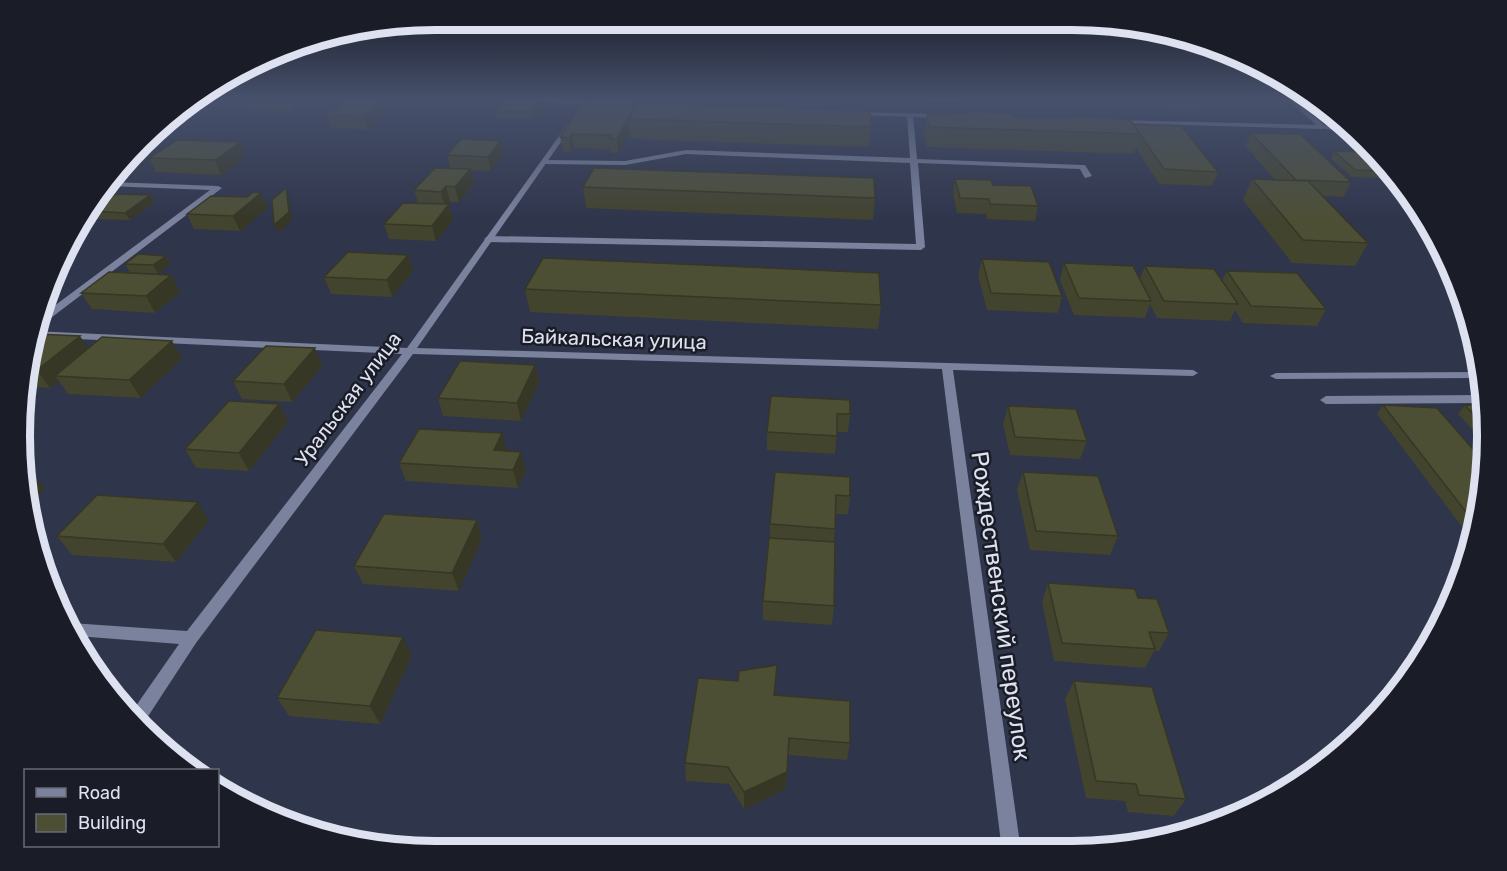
<svg xmlns="http://www.w3.org/2000/svg" width="1507" height="871" font-family="Rubik,sans-serif">
	<style>
		.lines { fill: none; stroke-linecap: round; stroke-linejoin: round }
		.service { fill: #7a829d; fill-rule: evenodd }
		.minor { fill: #7a829d; fill-rule: evenodd }
		.tertiary { fill: #7a829d; fill-rule: evenodd }
		.wall { fill: #42442e }
		.shaded-wall { fill: #363725 }
		.building { fill: #4d4f35; stroke: #363725; stroke-width: 1.5 }
		.labels { text-anchor: middle; dominant-baseline: central; stroke-width: 5; stroke-linejoin: round; paint-order: stroke }
		.street-label { font-size: 20px; fill: #dde1f0; stroke: #1a1d27 }
		.near-street-label { font-size: 24px; fill: #dde1f0; stroke: #1a1d27 }
		.rim { fill: none; stroke: #dde1f0; stroke-width: 8 }
	</style>
	<rect width="100%" height="100%" fill="#2f354b"/>
	<g class="lines">
		<path class="service" d="M910 113 913 115 917 159 1082 165H1085L1092 176 1085 178 1080 169 918 163 925 247 921 250 488 242 484 239 488 236 916 244 910 163 686 154 625 165 545 164 541 162 545 160 625 161 686 150 910 158 907 115Z
			M1484 395V403L1326 404 1320 400 1326 396Z"/>
		<path class="minor" d="M488 99 648 103 651 105 648 107Z
			M853 112 942 114 945 116 942 118 855 115 852 113Z
			M1114 120 1322 125 1325 127 1322 129 1116 123 1113 121Z
			M569 124 572 126 417 348 1193 370 1198 373 1193 376 953 370 1021 851H1002L942 369 413 354 196 643 143 724 131 713 179 644 77 636 71 623 187 631 402 354 33 337V331L407 348 567 125Z
			M111 182 218 186 222 188 39 327 34 328 38 318 210 190 107 186Z
			M1481 372 1482 378 1276 379 1270 376 1276 373Z"/>
		<path class="tertiary" d="M1287 99H1294L1324 125 1351 129 1356 134 1320 128Z"/>
	</g>
	<path class="wall" d="M194 99H217L204 107 181 106Z
		M246 99H308L309 101 293 112 250 110Z
		M348 99H399L400 102 368 130 332 128 327 115Z
		M874 99H904L903 101 874 100Z
		M925 99H962V103L925 102Z
		M989 99H1022L1021 105 991 104Z
		M1047 99H1088V100L1087 107 1050 106Z
		M1096 99H1133L1135 103 1133 109 1102 108Z
		M1157 99H1204L1201 110 1163 109 1157 101Z
		M1211 99H1257L1254 105 1216 104Z
		M594 105 871 127 869 147 631 139 630 132 618 153H611V149L574 148 571 152 563 151 560 137Z
		M543 106 533 119 496 118 495 111Z
		M966 111 1015 118H1071V116L1133 125 1218 172 1212 186 1159 184 1136 148 1134 154 927 147 924 134 927 115 965 114Z
		M1251 133 1351 182 1344 197 1323 196 1368 243 1355 266 1292 263 1243 200 1252 179 1275 180 1245 146Z
		M241 142 246 156 221 175 156 172 149 158Z
		M1334 151 1390 171 1386 178 1352 177 1331 159Z
		M447 155H504L491 171 470 170 474 184 459 202H450L447 204H449L453 220 436 241 389 239 384 224 418 203 414 190 450 168Z
		M955 179 1038 206 1035 221 987 219 986 214 957 213 953 194Z
		M583 187 875 198 873 220 586 208Z
		M261 193 268 208 240 231 194 229 187 214Z
		M150 195 154 203 130 220 95 219 90 211Z
		M408 255 413 271 392 297 331 294 324 277Z
		M166 256 170 264 158 274 130 273 125 264Z
		M982 259 1062 296 1058 313 987 310 978 276Z
		M1064 263 1140 279 1145 266 1222 281 1227 271 1326 309 1317 326 1243 323 1235 310 1230 321 1157 318 1150 304 1145 318 1074 315 1060 280Z
		M171 275 180 292 155 313 92 309 81 293Z
		M525 289 881 305 878 329 530 312Z
		M33 336 88 348 182 358 141 398 68 394 59 381 50 388 28 387Z
		M535 365 539 382 521 421 443 416 438 398Z
		M322 366 292 402 242 399 233 381Z
		M771 396 850 414 848 432H837L835 454 767 450V432Z
		M279 404 288 422 249 471 196 468 185 449Z
		M1383 405 1480 516 1472 540 1377 414Z
		M1465 405 1485 406 1487 435V442L1483 441 1458 414Z
		M1008 406 1087 441 1080 459 1010 455 1003 424Z
		M507 451 526 470 518 488 406 481 399 463Z
		M775 472 850 496 848 514H836L834 542V606L832 625 763 620V601L770 538V524Z
		M1023 472 1118 536 1110 555 1030 550 1017 490Z
		M209 520 176 562 72 555 57 536Z
		M477 520 482 539 459 591 363 584 354 566Z
		M1048 583 1138 598 1169 633 1159 651H1154L1145 668 1054 661 1042 602Z
		M412 655 380 724 289 716 277 698Z
		M777 665 775 695 850 743 847 760 788 755 786 789 744 809 729 784 686 781 685 763 738 681Z
		M1074 681 1186 799 1174 816 1128 812 1125 801 1086 798 1065 699Z"/>
	<path class="shaded-wall" d="M201 99H217L204 107Z
		M288 99H308L309 101 293 112Z
		M385 99H399L400 102 368 130 364 116Z
		M542 99 543 106 533 119 531 112Z
		M636 104 629 119 630 132 618 153 617 139Z
		M572 134 574 148 571 152 569 138Z
		M501 141 504 155 491 171 488 157Z
		M241 142 246 156 221 175 215 160Z
		M470 169 474 184 459 202 455 187Z
		M446 186 450 202 445 207 441 192Z
		M286 188 289 196 292 220 278 233 274 225Z
		M261 193 268 208 240 231 233 216Z
		M150 195 154 203 130 220 125 213Z
		M449 204 453 220 436 241 432 226Z
		M408 255 413 271 392 297 387 280Z
		M166 256 170 264 158 274 153 265Z
		M171 275 180 292 155 313 146 296Z
		M80 336 91 353 55 376 59 381 50 388 37 370Z
		M172 341 182 358 141 398 129 380Z
		M315 348 322 366 292 402 284 384Z
		M535 365 539 382 521 421 517 403Z
		M279 404 288 422 249 471 239 453Z
		M502 433 507 452 494 450Z
		M521 452 526 470 518 488 513 470Z
		M31 471 45 489 29 505 23 478Z
		M198 502 209 520 176 562 163 544Z
		M477 520 482 539 459 591 452 573Z
		M403 637 412 655 380 724 370 706Z
		M789 738 786 789 744 809V792Z
		M280 804 293 821 292 825 274 816Z"/>
	<path class="building" d="M348 99H385L364 116 327 115Z
		M505 99H542L531 112 495 111Z
		M1102 99H1133L1135 103 1104 102Z
		M585 101H593L591 105 636 104 617 139H610L612 135 572 134 569 138 560 137Z
		M637 104 870 111 871 127 629 119Z
		M966 111 1013 114 1015 118H1072L1071 116 1120 119 1131 121 1140 134 930 127 927 115 967 114Z
		M1133 124 1181 126 1218 172 1164 169Z
		M1251 133 1300 134 1351 182 1296 180Z
		M461 139 501 141 488 157 447 155Z
		M177 140 241 142 215 160 149 158Z
		M1334 151 1367 152 1390 171 1355 170Z
		M435 168 470 169 455 187 446 186 441 192 414 190Z
		M594 168 874 178 875 198 583 187Z
		M955 179 991 180 993 185 1031 186 1038 206 990 204 989 199 960 198Z
		M1252 179 1308 181 1368 243 1303 240Z
		M286 188 289 212 274 225 272 200Z
		M253 192 261 193 233 216 187 214 211 196 247 197Z
		M116 194 150 195 125 213 90 211Z
		M403 203 449 204 432 226 384 224Z
		M348 252 408 255 387 280 324 277Z
		M138 254 166 256 153 265 125 264Z
		M543 258 879 273 881 305 525 289Z
		M982 259 1049 262 1062 296 991 293Z
		M1064 263 1133 266 1151 301 1079 298Z
		M1145 266 1214 269 1238 304 1164 301Z
		M1227 271 1297 273 1326 309 1251 306Z
		M109 272 171 275 146 296 81 293Z
		M36 334 80 336 37 370H30L33 336Z
		M102 337 172 341 129 380 55 376Z
		M266 346 315 348 284 384 233 381Z
		M460 361 535 365 517 403 438 398Z
		M771 396 850 400V414H837V436L767 432Z
		M229 401 279 404 239 453 185 449Z
		M1383 405 1437 408 1485 463 1480 516 1477 526Z
		M1465 405 1485 406 1487 429Z
		M1008 406 1076 409 1087 441 1015 437Z
		M419 429 502 433 494 450 521 452 513 470 399 463Z
		M22 470 31 471 23 478Z
		M775 472 850 477V496L836 495 835 529 770 524Z
		M1023 472 1098 476 1118 536 1036 531Z
		M97 495 198 502 163 544 57 536Z
		M384 514 477 520 452 573 354 566Z
		M769 538 835 542 834 606 763 601Z
		M1048 583 1135 589 1138 598 1157 599 1169 633 1149 632 1155 649 1062 643Z
		M316 630 403 637 370 706 277 698Z
		M777 665 774 695 850 701V743L789 738 787 772 744 792 728 767 685 763 698 678 738 681 739 671Z
		M1074 681 1152 687 1186 799 1139 795 1136 784 1096 781Z
		M245 801 280 804 274 816Z"/>
	<linearGradient id="sky" x2="0" y2="1"><stop stop-color="#1a1d29"/><stop offset="0.45" stop-color="#47516c"/><stop offset="1" stop-color="#47516c" stop-opacity="0"/></linearGradient>
	<rect width="1507" height="221" fill="url(#sky)"/>
	<g class="labels">
		<g class="street-label">
			<text transform="translate(614 339) rotate(2)">Байкальская улица</text>
			<text transform="translate(348 399) rotate(-53)">Уральская улица</text>
		</g>
		<g class="near-street-label">
			<text transform="translate(1001 606) rotate(82)">Рождественский переулок</text>
		</g>
	</g>
	<path d="M0 0H1507V871H0ZM435 30H1072A405 405 0 0 1 1477 435V436A405 405 0 0 1 1072 841H435A405 405 0 0 1 30 436V435A405 405 0 0 1 435 30Z" fill="#1a1d27" fill-rule="evenodd"/>
	<path class="rim" d="M435 30H1072A405 405 0 0 1 1477 435V436A405 405 0 0 1 1072 841H435A405 405 0 0 1 30 436V435A405 405 0 0 1 435 30Z"/>
	<rect x="24" y="769" width="195" height="78" fill="#1a1d27" stroke="#686b77" stroke-width="1.5"/>
	<rect x="36" y="788" width="30" height="9" fill="#7a829d" stroke="#686b77" stroke-width="1.5"/>
	<text x="78" y="799" font-size="18" fill="#dde1f0">Road</text>
	<rect x="36" y="814" width="30" height="18" fill="#4d4f35" stroke="#686b77" stroke-width="1.5"/>
	<text x="78" y="829" font-size="18" fill="#dde1f0">Building</text>
</svg>
